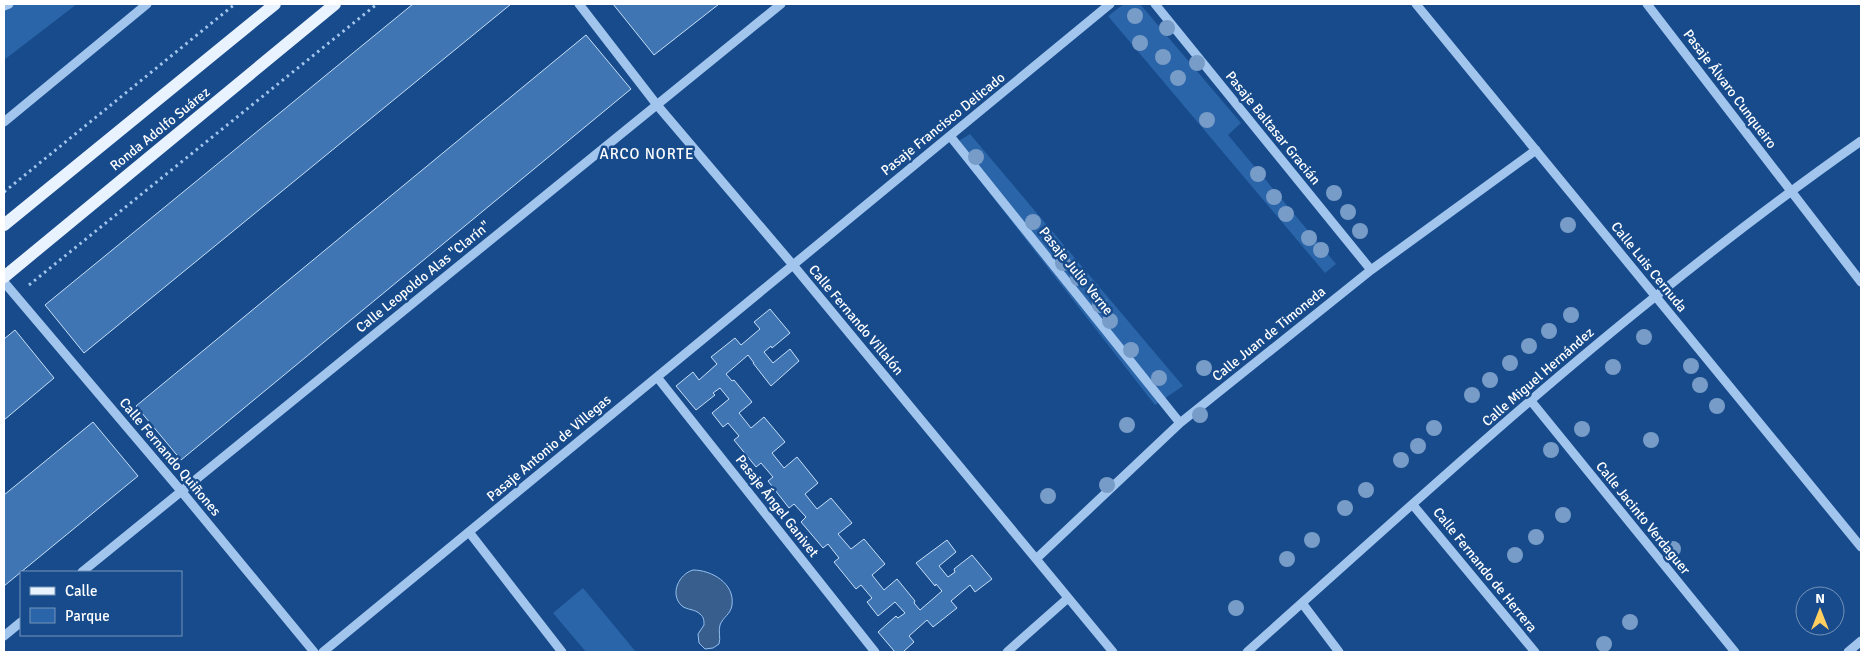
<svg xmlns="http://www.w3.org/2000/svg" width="1865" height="656" font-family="Signika,sans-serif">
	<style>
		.green { fill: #2a65a9 }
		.water { fill: #385e8d; stroke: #94c0f1 }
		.building { fill: #4075b4; stroke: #c7dffa }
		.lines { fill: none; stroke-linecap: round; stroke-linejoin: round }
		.path { stroke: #a2c5ee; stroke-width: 3; stroke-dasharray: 2.5 4; stroke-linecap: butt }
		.minor { stroke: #a2c5ee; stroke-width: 9 }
		.major { stroke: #e9f2ff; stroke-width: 12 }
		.tree { fill: #789cc8 }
		.labels { text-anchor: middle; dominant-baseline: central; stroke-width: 5; stroke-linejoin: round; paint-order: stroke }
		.street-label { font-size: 14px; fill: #fff; stroke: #184b8b }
		.neighbourhood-label { font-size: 15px; letter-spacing: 1px; fill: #fff; stroke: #184b8b }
	</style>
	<rect width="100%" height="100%" fill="#184b8b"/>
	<path class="green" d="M4 4H77L4 60Z
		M1124 4H1140L1241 123 1228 135 1336 264 1325 273 1108 16Z
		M970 134 1183 386 1155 405 952 145Z
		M583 588 636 652H586L553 613Z"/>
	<path class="water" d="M693 570C711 570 735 583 732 605 731 614 723 617 720 625 718 631 721 638 719 644L713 648 705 649 699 643 698 634 704 625C704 621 704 617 700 614 695 609 687 610 682 606 669 594 679 574 693 570Z"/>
	<path class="building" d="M413 4H511L84 353 45 305Z
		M613 4H719L654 55Z
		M586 35 631 89 181 460 136 406Z
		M770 309 790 333 772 348 771 346 764 352 773 363 790 349 799 361 771 386 753 363H754L748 355 726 374 732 381 734 380 752 402 739 413 751 428 764 417 785 442 772 453 784 468 797 457 818 483 805 494 817 509 831 498 852 523 838 534 851 549 864 539 885 564 872 575 884 590 897 579 915 601 914 603 920 610 942 591 936 584 935 586 916 563 947 540 956 552 939 566 948 577 955 572 954 569 972 555 992 579 975 592 970 585 951 601 957 608 933 627 927 620 909 636 914 642 903 652H895L878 632 896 616 898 618 905 613 895 602 878 616 867 602 872 598 861 585 856 589 834 562 839 558 828 544 823 548 801 522 806 517 794 504 789 508 768 481 773 477 761 463 756 467 734 440 739 436 728 423 723 427 712 413 729 399 720 388 713 393 715 395 696 410 676 386 693 372 699 380 717 364 711 357 735 338 741 345 760 329 754 322Z
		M15 330 54 378 4 420V339Z
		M93 422 138 476 4 586V495Z"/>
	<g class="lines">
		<path class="path" d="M4 192 235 4
			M29 285 377 4"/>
		<path class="minor" d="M579 4 657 105 793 265 1113 652
			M1155 4 1371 270
			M1416 4 1861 547
			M1647 4 1861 282
			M4 6 9 4
			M4 122 147 4
			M950 136 1180 423
			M4 282 182 492 314 652
			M657 377 875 652
			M1531 401 1735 652
			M1413 505 1535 652
			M469 532 562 652
			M1036 559 1180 423 1371 270 1536 150
			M82 572 781 4
			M1302 603 1339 652
			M4 636 21 622
			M323 652 1110 4
			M1007 652 1068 598
			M1247 652C1382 532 1515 409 1656 296 1723 242 1791 190 1861 141
			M1848 652 1861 641"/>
		<path class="major" d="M4 225 275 4
			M4 277 335 4"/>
	</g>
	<g class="tree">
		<circle cx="1135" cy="16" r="8"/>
		<circle cx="1167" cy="28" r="8"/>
		<circle cx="1140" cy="43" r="8"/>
		<circle cx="1163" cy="57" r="8"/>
		<circle cx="1197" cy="63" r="8"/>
		<circle cx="1178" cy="78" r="8"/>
		<circle cx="1207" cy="120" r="8"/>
		<circle cx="976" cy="157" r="8"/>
		<circle cx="1258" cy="174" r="8"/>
		<circle cx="1334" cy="193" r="8"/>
		<circle cx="1274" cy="197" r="8"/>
		<circle cx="1348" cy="212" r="8"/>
		<circle cx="1286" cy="214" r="8"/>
		<circle cx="1033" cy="222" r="8"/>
		<circle cx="1568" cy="225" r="8"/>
		<circle cx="1360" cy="231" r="8"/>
		<circle cx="1309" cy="238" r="8"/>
		<circle cx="1321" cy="250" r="8"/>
		<circle cx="1063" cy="263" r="8"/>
		<circle cx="1078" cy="278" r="8"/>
		<circle cx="1100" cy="305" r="8"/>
		<circle cx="1571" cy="315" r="8"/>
		<circle cx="1110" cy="321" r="8"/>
		<circle cx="1549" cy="331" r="8"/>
		<circle cx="1644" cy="337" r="8"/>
		<circle cx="1529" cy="346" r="8"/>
		<circle cx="1131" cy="350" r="8"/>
		<circle cx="1510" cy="363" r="8"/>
		<circle cx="1691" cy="366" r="8"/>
		<circle cx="1613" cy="367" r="8"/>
		<circle cx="1204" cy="368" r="8"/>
		<circle cx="1159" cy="378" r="8"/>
		<circle cx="1490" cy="380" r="8"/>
		<circle cx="1700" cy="385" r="8"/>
		<circle cx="1472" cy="395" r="8"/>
		<circle cx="1717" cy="406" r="8"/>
		<circle cx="1200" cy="415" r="8"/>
		<circle cx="1127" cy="425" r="8"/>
		<circle cx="1434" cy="428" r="8"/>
		<circle cx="1582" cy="429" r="8"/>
		<circle cx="1651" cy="440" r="8"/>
		<circle cx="1418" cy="446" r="8"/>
		<circle cx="1551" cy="450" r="8"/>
		<circle cx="1401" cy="460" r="8"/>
		<circle cx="1107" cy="485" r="8"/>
		<circle cx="1366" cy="490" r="8"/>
		<circle cx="1048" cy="496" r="8"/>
		<circle cx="1345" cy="508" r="8"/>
		<circle cx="1563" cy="515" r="8"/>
		<circle cx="1536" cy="537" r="8"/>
		<circle cx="1312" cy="540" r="8"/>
		<circle cx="1673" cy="549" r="8"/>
		<circle cx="1515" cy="555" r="8"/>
		<circle cx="1287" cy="559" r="8"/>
		<circle cx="1236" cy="608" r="8"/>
		<circle cx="1630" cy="622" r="8"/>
		<circle cx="1604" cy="644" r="8"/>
	</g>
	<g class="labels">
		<g class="street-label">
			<text transform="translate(1730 89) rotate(53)">Pasaje Álvaro Cunqueiro</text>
			<text transform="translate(943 124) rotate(-39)">Pasaje Francisco Delicado</text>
			<text transform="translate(1273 128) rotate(51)">Pasaje Baltasar Gracián</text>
			<text transform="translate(160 129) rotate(-39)">Ronda Adolfo Suárez</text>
			<text transform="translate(1649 267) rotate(51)">Calle Luis Cernuda</text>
			<text transform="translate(1076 271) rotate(51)">Pasaje Julio Verne</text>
			<text transform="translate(423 277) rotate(-39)">Calle Leopoldo Alas "Clarín"</text>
			<text transform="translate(856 320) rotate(50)">Calle Fernando Villalón</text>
			<text transform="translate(1269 334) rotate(-39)">Calle Juan de Timoneda</text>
			<text transform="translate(1538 377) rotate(-41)">Calle Miguel Hernández</text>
			<text transform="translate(549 448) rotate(-40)">Pasaje Antonio de Villegas</text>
			<text transform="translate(170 457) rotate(50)">Calle Fernando Quiñones</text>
			<text transform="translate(777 506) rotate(52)">Pasaje Ángel Ganivet</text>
			<text transform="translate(1643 518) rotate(51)">Calle Jacinto Verdaguer</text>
			<text transform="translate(1485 570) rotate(51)">Calle Fernando de Herrera</text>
		</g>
		<g class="neighbourhood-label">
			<text x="647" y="154">ARCO NORTE</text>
		</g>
	</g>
	<rect width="1865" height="656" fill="none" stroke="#ffffff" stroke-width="10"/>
	<rect x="20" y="571" width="162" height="65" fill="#184b8b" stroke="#7493b9"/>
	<rect x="30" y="587" width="25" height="8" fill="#e9f2ff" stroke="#7493b9"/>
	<text x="65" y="596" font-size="15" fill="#ffffff">Calle</text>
	<rect x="30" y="608" width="25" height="15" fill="#2a65a9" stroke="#7493b9"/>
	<text x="65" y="621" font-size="15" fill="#ffffff">Parque</text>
	<g transform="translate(1820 611)"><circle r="24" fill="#184b8b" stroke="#7493b9"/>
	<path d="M0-4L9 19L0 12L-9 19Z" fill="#ffcf5f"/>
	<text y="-8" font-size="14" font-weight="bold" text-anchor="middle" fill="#ffffff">N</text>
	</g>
</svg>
